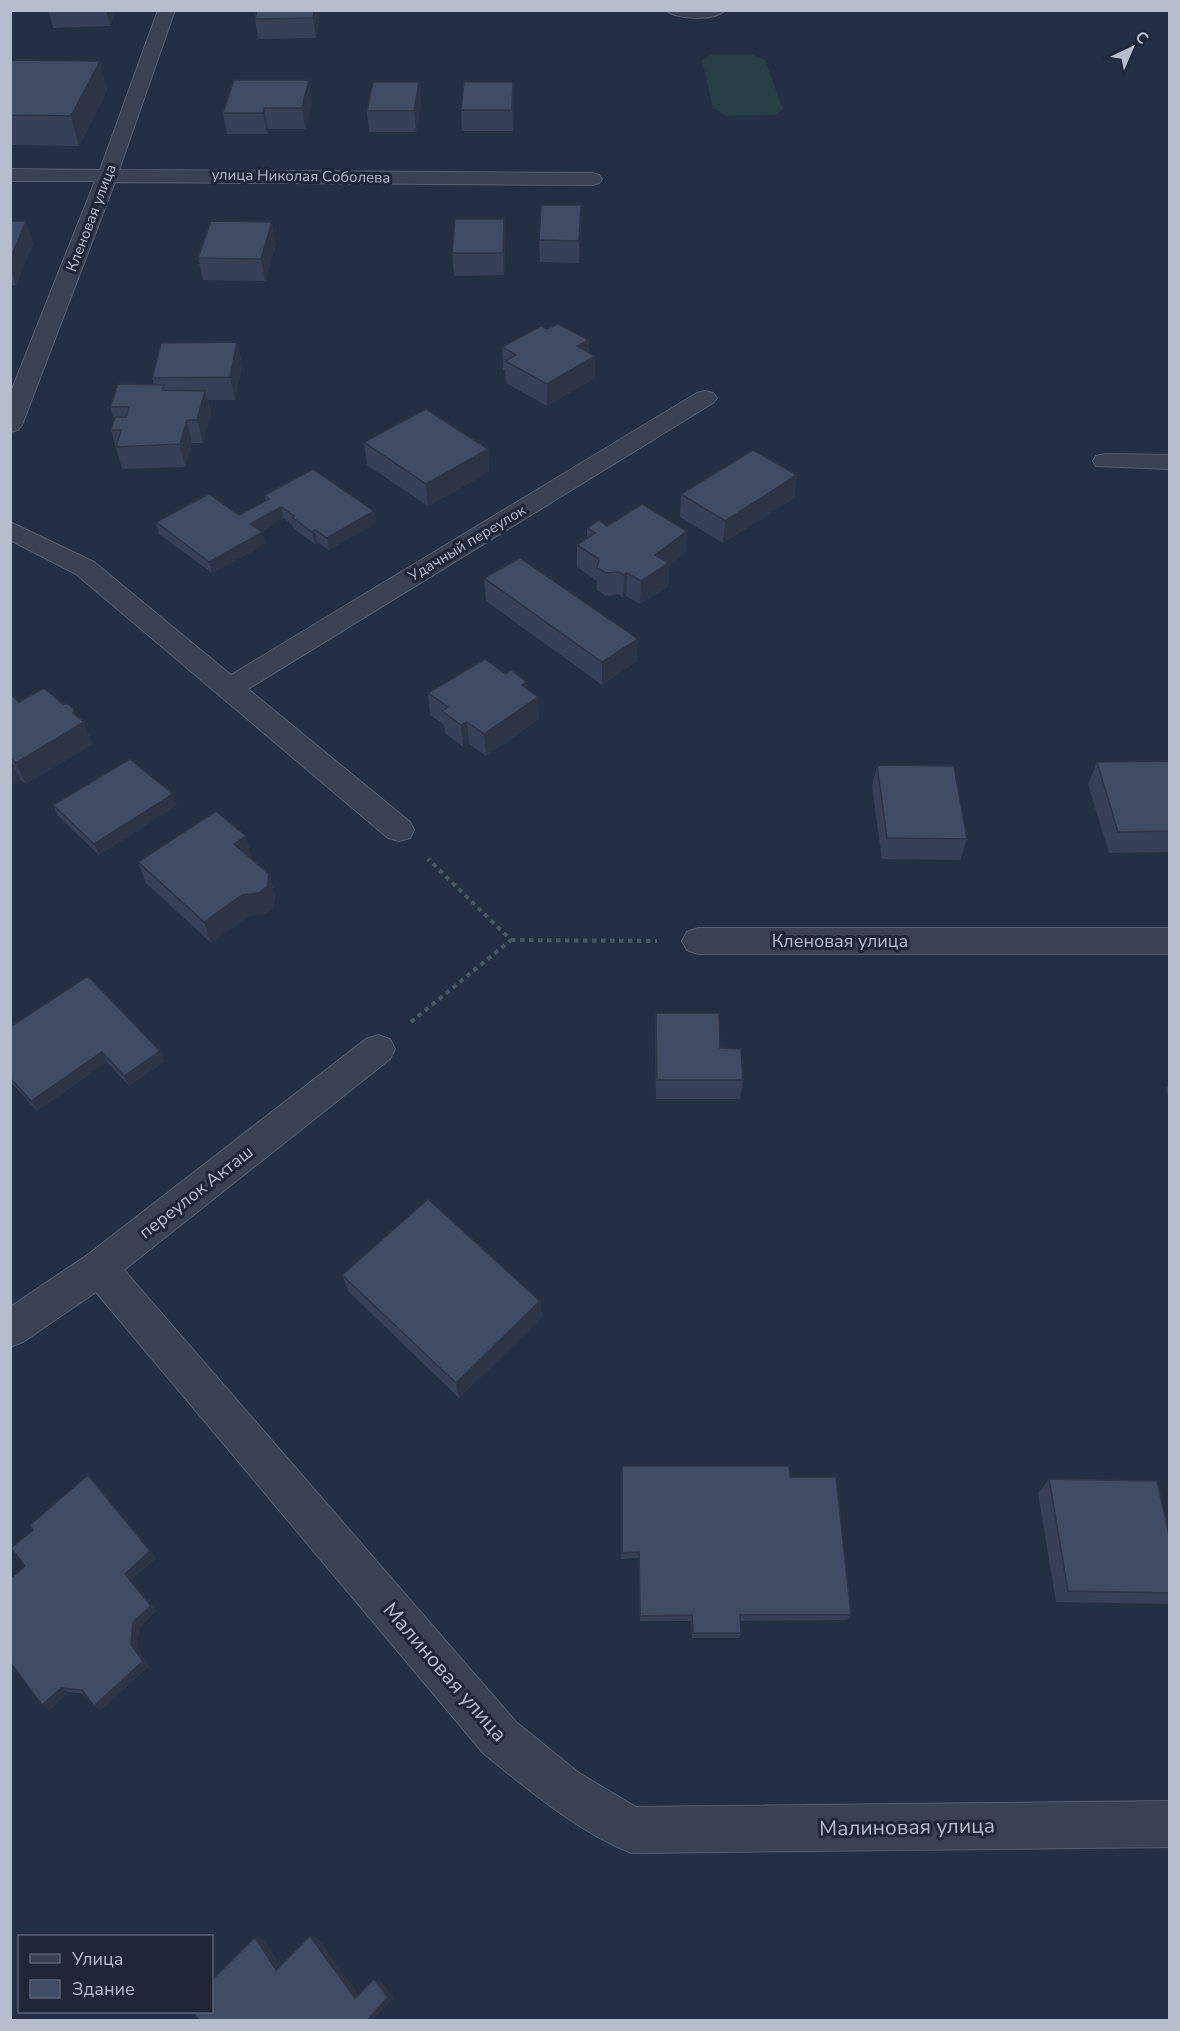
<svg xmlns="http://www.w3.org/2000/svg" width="1180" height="2031" font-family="'Nunito Sans',sans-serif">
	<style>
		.green { fill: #273e44 }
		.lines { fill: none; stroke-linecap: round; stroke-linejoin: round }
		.minor-casing { stroke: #575f70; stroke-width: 2 }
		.path { stroke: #455b61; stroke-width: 4; stroke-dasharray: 4.5 4.5; stroke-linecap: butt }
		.minor { fill: #394153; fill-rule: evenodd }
		.wall { fill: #374056 }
		.shaded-wall { fill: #2d3446 }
		.building { fill: #404b64; stroke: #2d3446; stroke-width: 1.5 }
		.labels { text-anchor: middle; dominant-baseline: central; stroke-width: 6; stroke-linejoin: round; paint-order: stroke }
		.far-street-label { font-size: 15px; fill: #b6bdcd; stroke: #1e2638 }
		.street-label { font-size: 18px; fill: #b6bdcd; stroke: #1e2638 }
		.near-street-label { font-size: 21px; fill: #b6bdcd; stroke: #1e2638 }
	</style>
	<rect width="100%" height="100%" fill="#252f43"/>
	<path class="green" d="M711 55H753L765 60 783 109 775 115 726 116 713 108 702 60Z"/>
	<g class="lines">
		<defs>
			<path id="minor" d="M158 10H175L119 170 592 173 599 175 602 179 599 183 592 185 115 182 22 425 18 430 10 432V394L95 181H10V169L100 170Z
				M666 10H725C716 21 675 20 666 10Z
				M705 391 713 393 717 398 713 403 248 689 410 822 414 830 410 838 399 841 388 838 76 574 10 540V522L94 562 231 675 697 393Z
				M1105 454 1170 455V469L1096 466 1093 461 1096 456Z
				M698 928H1170V954H698L687 950 682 941 687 932Z
				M378 1035 390 1039 395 1049 390 1059 124 1270 516 1722 579 1773 636 1807 1170 1801V1847L631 1853C576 1830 530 1791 484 1754L96 1292 23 1342 10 1347V1307L86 1256 366 1039Z"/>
		</defs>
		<use href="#minor" class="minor-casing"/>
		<path class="path" d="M511 940 657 941
			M411 1022 511 940 428 859"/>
		<use href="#minor" class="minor"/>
	</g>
	<path class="wall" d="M48 10H115L110 26 53 28Z
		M257 10H318L319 20 316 38 258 39 255 19Z
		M10 60 100 61 107 91 79 146 10 145Z
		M419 82 421 103 416 132H369L367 111Z
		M513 82 514 104 513 131H462L461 110Z
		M312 101 305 129H268L267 134H227L223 113Z
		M581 205V227L579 263 540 262 539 240Z
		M10 221 33 243 16 285 10 286Z
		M505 241 504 275 454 276 452 253Z
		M276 244 265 281 203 280 198 258Z
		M547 329 589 340V352L595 378 547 406 506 383 505 370H503L502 347Z
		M237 342 242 365 235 400H208L211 413 203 443H192L185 467 122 469 111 430 114 420 110 407 154 385 152 378Z
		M364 442 488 449 489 472 428 506 367 465Z
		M797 475 794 498 723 543 680 517 681 494Z
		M265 495 376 523 329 550 317 542 315 544 294 529 293 526 284 518 261 531 265 544 212 573 159 534 156 522 239 515 266 501Z
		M607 526 687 531 685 553 669 566 668 586 640 604 626 596 623 598 619 594 606 596 597 590V581L577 567V545L587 538V528Z
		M484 578 637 661 602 685 486 601Z
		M506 674 527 689 539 719 486 756 469 744 463 747 445 733 444 725 430 715 428 693Z
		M10 694 19 702 76 715 93 744 26 784 20 780 11 785Z
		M1170 761V852L1109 853 1088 784 1097 762Z
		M877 765 967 839 960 860 882 859 872 787Z
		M53 805H177L99 855 58 816Z
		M251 858 269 874 275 896 273 908 264 914 248 916 211 943 146 883 138 862 252 858Z
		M656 1013 720 1048 743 1080 740 1099H656L655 1033Z
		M10 1027 165 1061 129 1086 107 1062 37 1111 10 1081Z
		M1170 1083V1106L1166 1089Z
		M342 1275 540 1301 542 1317 459 1398 348 1291Z
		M621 1473 790 1477 851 1615 847 1620 741 1621V1633L739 1638H692L691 1621H640L639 1558 621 1559Z
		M88 1475 156 1558 131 1580 156 1611 139 1628 137 1649 149 1666 101 1710 94 1706 85 1694 68 1692 50 1710 42 1705 25 1566 33 1530Z
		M1049 1479 1170 1539V1602L1167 1604 1056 1602 1038 1493Z"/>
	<path class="shaded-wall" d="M106 10H115L110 26Z
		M314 10H318L319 20 316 38 313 18Z
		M100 61 107 91 79 146 71 116Z
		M309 80 312 101 305 129 302 108Z
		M419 82 421 103 416 132 414 111Z
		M513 82 514 104 513 131 512 110Z
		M264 108 268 129 267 134 263 113Z
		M581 205V227L579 263V241Z
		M504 219 505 241 504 275 503 253Z
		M26 221 33 243 16 285 10 268V260Z
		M272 222 276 244 265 281 261 259Z
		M589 340V360L595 356V378L547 406V384L577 346Z
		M237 342 242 365 235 400 230 377Z
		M205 391 211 413 203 443 197 420Z
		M187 420 192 443 185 467 180 444Z
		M488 449 489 472 428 506 426 484Z
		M797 475 794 498 723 543 725 521Z
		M281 507 284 518 253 535 250 524Z
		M374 511 376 523 329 550 327 538Z
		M315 530 317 542 315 544 312 532Z
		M687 531 685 553 669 566 668 586 640 604 641 581 655 555Z
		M263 532 265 544 212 573 209 562Z
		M627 573 626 596 623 598 624 575Z
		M638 639 637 661 602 685V662Z
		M527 682 528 704 522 685Z
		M538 697 539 719 486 756 484 734Z
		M74 709 80 725 84 722 93 744 26 784 16 763 73 713Z
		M467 722 469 744 463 747 461 725Z
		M10 758 20 780 11 785Z
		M173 794 177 805 99 855 94 844Z
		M246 836 252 858 241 865 234 844Z
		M269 874 275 896 273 908 264 914 248 916 211 943 204 922 242 895Z
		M160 1051 165 1061 129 1086 124 1076Z
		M102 1052 107 1062 37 1111 31 1101Z
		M540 1301 542 1317 459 1398 456 1383Z
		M88 1475 156 1558 131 1580 156 1611 139 1628 137 1649 149 1666 101 1710 94 1706 131 1644 133 1622 125 1574Z
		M61 1688 68 1692 50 1710 42 1705Z
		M310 1936 318 1938 362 1999 355 1998Z
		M255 1937 264 1940 285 1972 276 1970Z
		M374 1979 380 1980 394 1998 375 2018 377 2020H370L369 2018Z"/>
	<path class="building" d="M257 10H314L313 18 255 19Z
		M10 60 100 61 71 116 10 115Z
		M234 80H309L302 108H264L263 113H223Z
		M373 82H419L414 111H367Z
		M464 82H513L512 110H461Z
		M541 205H581L579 241 539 240Z
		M455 219H504L503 253H452Z
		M10 221H26L10 260Z
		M211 221 272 222 261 259 198 258Z
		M558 324 589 340 577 346 595 356 547 384 505 361 516 355 502 347 541 326 547 329Z
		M237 342 230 377 152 378 161 343Z
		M118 384 164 385 162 390 205 391 197 420H187L180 444 116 447 121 430H111L115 417H126L129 407H110Z
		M426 409 488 449 426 484 364 442Z
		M753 450 797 475 725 521 681 494Z
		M313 469 374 511 327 538 315 530 312 532 292 517 294 516 281 507 250 524 263 532 209 562 156 522 209 494 239 515 269 499 265 495Z
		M642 504 687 531 655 555 669 563 641 581 627 573 624 575 619 572 606 573 597 568 599 559 577 545 595 533 587 528 599 520 607 526Z
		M520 558 638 639 602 662 484 578Z
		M485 659 506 674 511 670 527 682 522 685 538 697 484 734 467 722 461 725 442 711 448 707 428 693Z
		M44 688 63 704H68L74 709 73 713 84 722 16 763 10 758V694L19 702Z
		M130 759 173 794 94 844 53 805Z
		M1170 761V831L1118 832 1097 762Z
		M877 765 954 766 967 839 887 838Z
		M216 811 246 836 234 844 269 874 267 887 258 893 242 895 204 922 138 862Z
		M88 976 160 1051 124 1076 102 1052 31 1101 10 1078V1027Z
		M656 1013H719L720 1048 741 1049 743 1080H657Z
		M428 1199 540 1301 456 1383 342 1275Z
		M622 1466H789L790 1477H836L851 1615H740L741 1633H693L692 1615 640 1616 639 1552 622 1553Z
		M88 1475 150 1551 125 1574 151 1606 133 1622 131 1644 143 1661 94 1706 82 1690 61 1688 42 1705 10 1662V1579L25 1566 11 1548 33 1530 30 1525Z
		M1049 1479 1157 1481 1170 1539V1593L1068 1591Z
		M310 1936 355 1998 374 1979 388 1997 369 2018 370 2020H199L193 2012H212V1980L255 1937 276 1970Z"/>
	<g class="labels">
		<g class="far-street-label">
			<text transform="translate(301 176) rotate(1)">улица Николая Соболева</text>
			<text transform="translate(91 218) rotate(-69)">Кленовая улица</text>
			<text transform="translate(467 543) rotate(-31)">Удачный переулок</text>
		</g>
		<g class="street-label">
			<text x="840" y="941">Кленовая улица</text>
			<text transform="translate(196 1192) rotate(-38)">переулок Акташ</text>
		</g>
		<g class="near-street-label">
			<text transform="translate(445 1672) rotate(49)">Малиновая улица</text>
			<text transform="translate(907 1827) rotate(-1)">Малиновая улица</text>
		</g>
	</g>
	<rect width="1180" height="2031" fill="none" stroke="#b6bdcd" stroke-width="24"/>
	<rect x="18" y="1935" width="195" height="78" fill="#1e2638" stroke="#5b6274" stroke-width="1.5"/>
	<rect x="30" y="1954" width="30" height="9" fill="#394153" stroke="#5b6274" stroke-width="1.5"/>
	<text x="72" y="1965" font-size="18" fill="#b6bdcd">Улица</text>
	<rect x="30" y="1980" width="30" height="18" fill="#404b64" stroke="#5b6274" stroke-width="1.5"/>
	<text x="72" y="1995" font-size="18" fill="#b6bdcd">Здание</text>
	<g transform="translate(1132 48) rotate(44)" stroke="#1e2638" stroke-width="4.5" paint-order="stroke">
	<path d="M0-4.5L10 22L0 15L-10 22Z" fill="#b6bdcd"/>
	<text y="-9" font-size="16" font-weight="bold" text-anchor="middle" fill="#b6bdcd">С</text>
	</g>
</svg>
